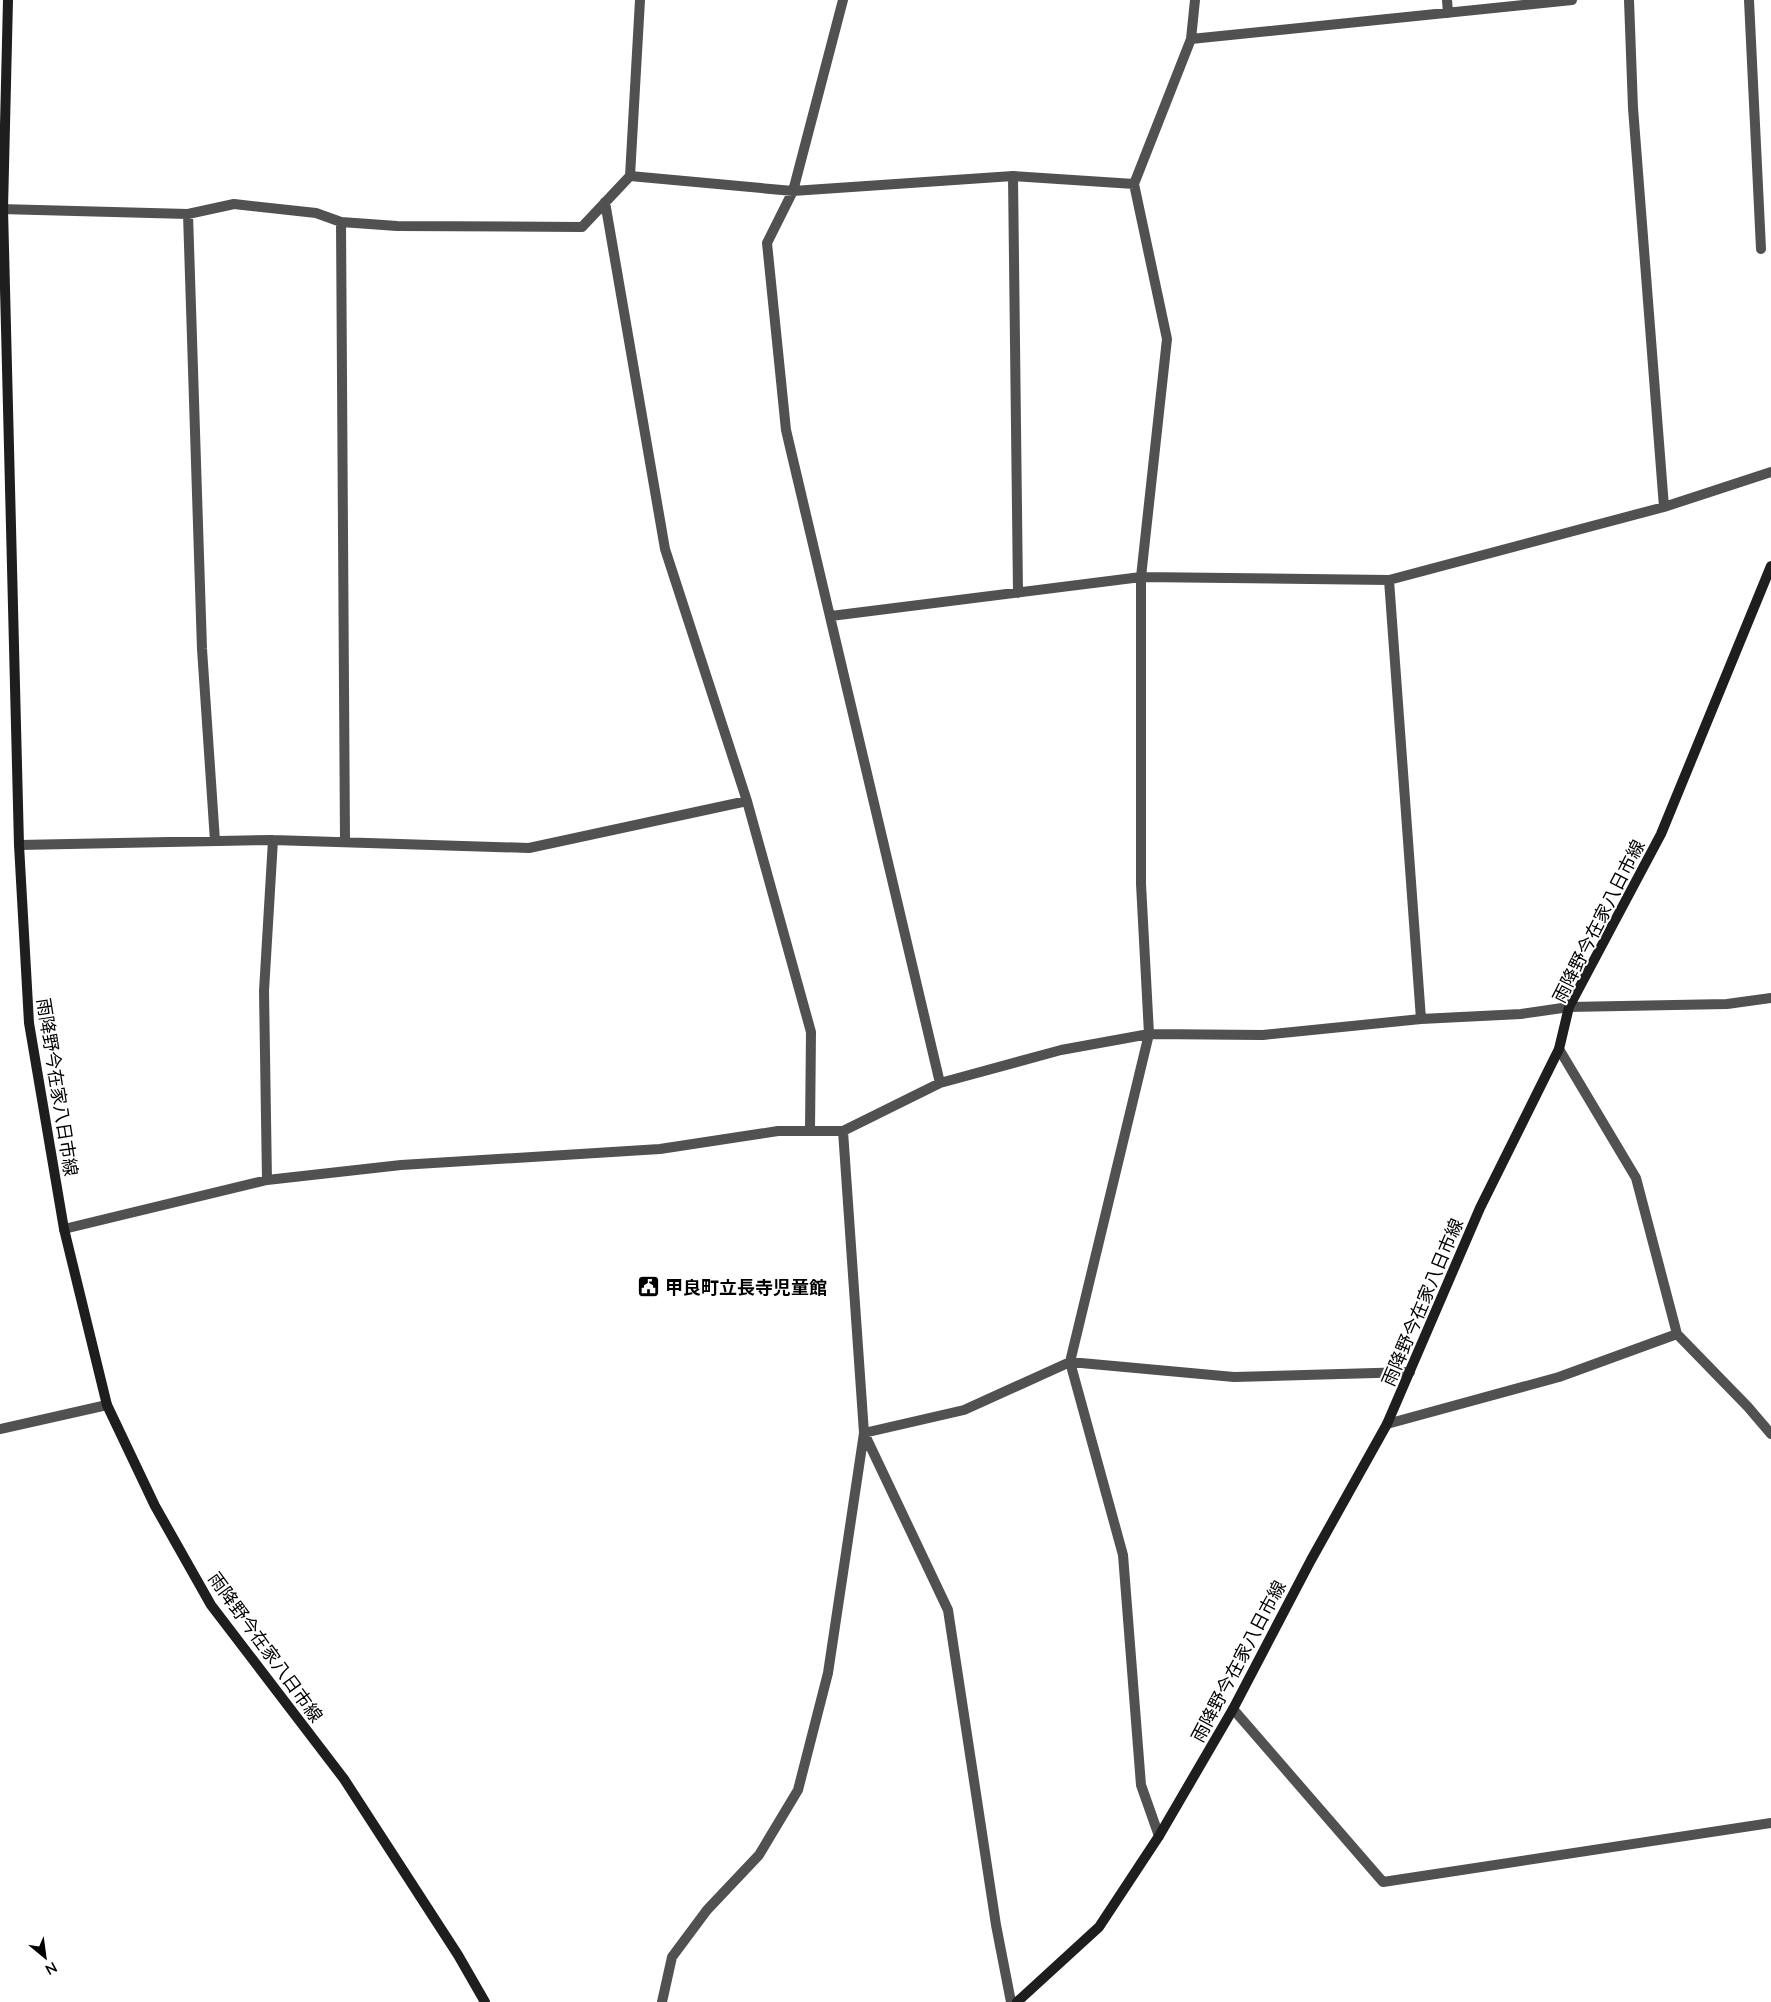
<svg xmlns="http://www.w3.org/2000/svg" width="1771" height="2002" font-family="Lato,'Noto Sans JP',sans-serif">
	<style>
		.lines { fill: none; stroke-linecap: round; stroke-linejoin: round }
		.street { stroke: #515151; stroke-width: 10 }
		.secondary { stroke: #1e1e1e; stroke-width: 10 }
		.labels { text-anchor: middle; dominant-baseline: central; stroke-width: 4; stroke-linejoin: round; paint-order: stroke }
		.street-label { font-size: 18px; fill: #000; stroke: #fff }
		.poi-label { font-size: 18px; font-weight: bold; fill: #000; stroke: #fff; text-anchor: start }
	</style>
	<rect width="100%" height="100%" fill="#fff"/>
	<g class="lines">
		<path class="street" d="M843 0 793 191 767 243 786 430 940 1083
			M1447 0 1448 13
			M1629 0 1633 108 1664 507
			M1749 0 1761 249
			M1191 39 1572 0
			M630 176 793 191 1013 176 1134 184
			M1013 176 1018 593
			M0 209 188 214 234 204 316 213 341 222 397 226 582 227 630 176 640 0
			M188 214 202 649 215 841
			M341 222 345 842
			M1389 580 1421 1019
			M831 616 1141 577 1389 580 1664 507 1771 472
			M747 801 811 1032 810 1130
			M19 845 273 840 529 848 747 801 665 549 605 202
			M1559 1049 1636 1178 1677 1334
			M843 1131 864 1433 948 1610 996 1925 1011 2002
			M267 1180 264 991 273 840
			M64 1229 267 1180 401 1165 660 1149 778 1131H843L940 1083 1061 1050 1149 1034 1263 1035 1421 1019 1521 1014 1569 1007 1727 1004 1771 998
			M1387 1424 1559 1377 1677 1334 1748 1407 1771 1434
			M0 1429 107 1405
			M1233 1709 1383 1882 1771 1823
			M1159 1836 1141 1785 1123 1555 1070 1362 1149 1034 1141 884V577L1167 339 1134 184 1191 39 1195 0
			M662 2002 672 1957 707 1910 759 1855 798 1790 828 1673 864 1433 964 1410 1070 1362 1234 1377 1410 1372"/>
		<path class="secondary" d="M8 0 3 209 19 845 29 1023 64 1229 107 1405 155 1506 211 1605 344 1779 458 1955 485 2002
			M1017 2002 1099 1927 1159 1836 1233 1709 1311 1560 1387 1424 1480 1208 1559 1049 1569 1007 1661 834 1771 566"/>
	</g>
	<defs>
		<symbol id="civic-square" viewBox="-11 -11 22 22"><rect x="-9" y="-9" width="18" height="18" rx="4" fill="#000" stroke="#fff"/><path d="M-.6-6.5H3V-4.5H.6V-3L4-1V1h2V6H-6V1h2V-1L-.6-3ZM-1.2 2.5V6h2.4V2.5Z" fill="#fff"/></symbol>
	</defs>
	<g fill-rule="evenodd">
		<use href="#civic-square" x="636" y="1274" width="25" height="25"/>
	</g>
	<g class="labels">
		<g class="street-label">
			<text transform="translate(1598 921) rotate(-63)">雨降野今在家八日市線</text>
			<text transform="translate(58 1087) rotate(81)">雨降野今在家八日市線</text>
			<text transform="translate(1422 1302) rotate(-67)">雨降野今在家八日市線</text>
			<text transform="translate(266 1647) rotate(54)">雨降野今在家八日市線</text>
			<text transform="translate(1238 1661) rotate(-62)">雨降野今在家八日市線</text>
		</g>
		<g class="poi-label">
			<text x="665" y="1287">甲良町立長寺児童館</text>
		</g>
	</g>
	<g transform="translate(45 1957) rotate(151)" stroke="#ffffff" stroke-width="4" paint-order="stroke">
	<path d="M0-4L9 19L0 12L-9 19Z" fill="#000000"/>
	<text y="-8" font-size="14" font-weight="bold" text-anchor="middle" fill="#000000">N</text>
	</g>
</svg>
